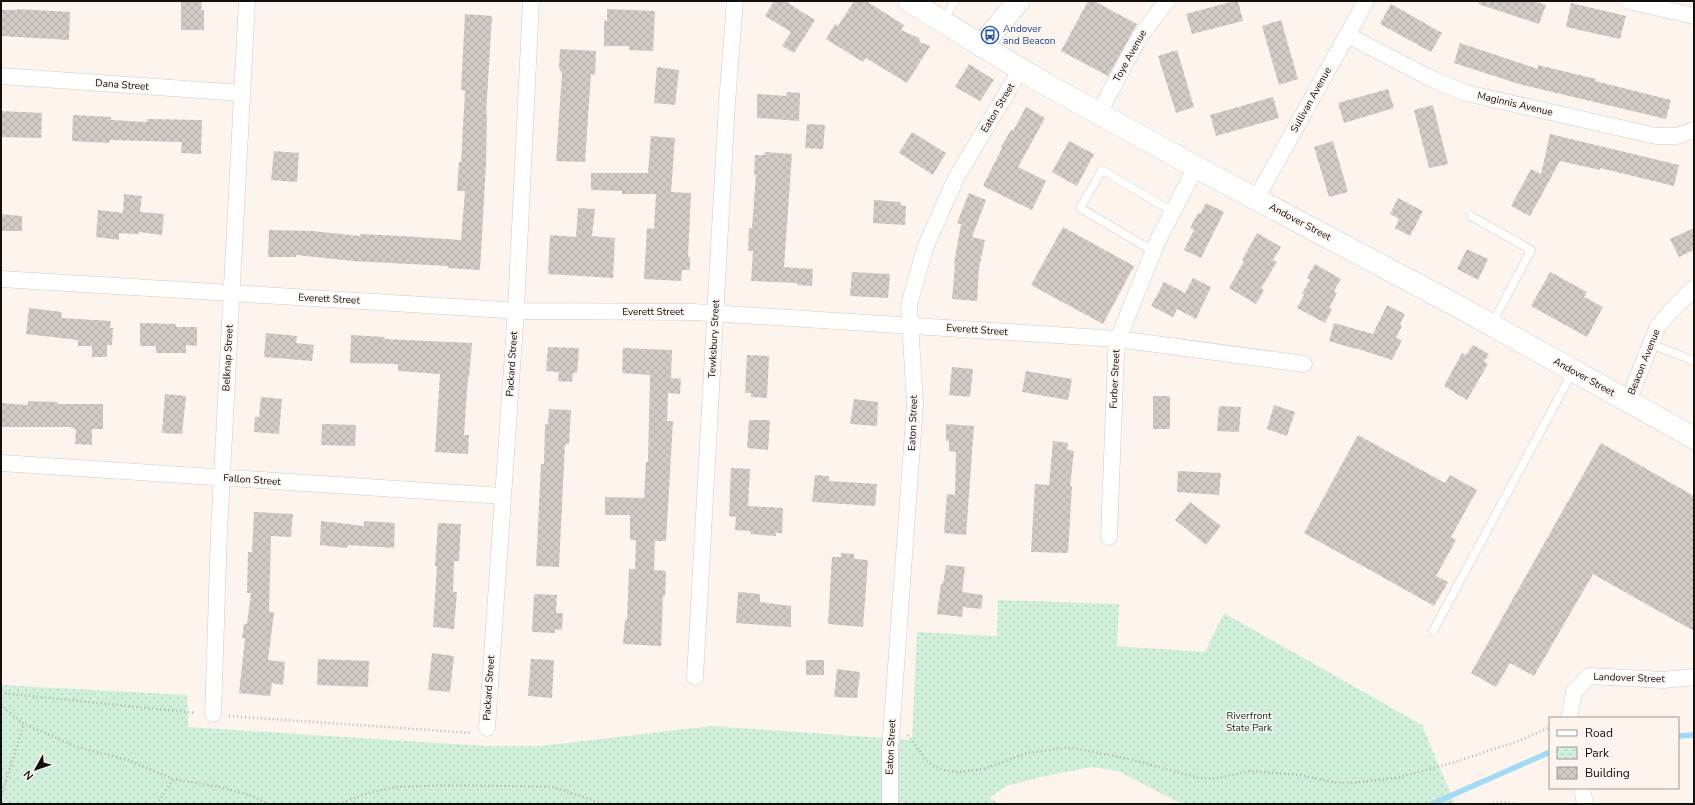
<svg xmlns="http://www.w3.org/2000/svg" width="1695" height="805" font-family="'Nunito Sans',sans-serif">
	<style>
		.park { fill: url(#park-dots) }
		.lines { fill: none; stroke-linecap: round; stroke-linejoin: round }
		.stream { stroke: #a1daf7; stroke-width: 5.5 }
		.building { fill: url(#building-cross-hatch) }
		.lane-casing { stroke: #d2cac4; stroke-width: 9 }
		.street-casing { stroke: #d2cac4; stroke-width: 17 }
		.secondary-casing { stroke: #d2cac4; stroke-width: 23 }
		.path { stroke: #b6afaa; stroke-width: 2.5; stroke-dasharray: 1 3; stroke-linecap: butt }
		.lane { stroke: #fff; stroke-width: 8 }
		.street { stroke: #fff; stroke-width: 16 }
		.secondary { stroke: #fff; stroke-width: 22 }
		.labels { text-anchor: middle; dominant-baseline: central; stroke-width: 3; stroke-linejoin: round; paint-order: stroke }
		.transit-label { font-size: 10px; fill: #164399; stroke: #fdf4ee; text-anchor: start }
		.street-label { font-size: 10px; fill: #120f0d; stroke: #fdf4ee }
		.park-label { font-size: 10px; fill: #06331e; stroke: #fdf4ee }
	</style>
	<defs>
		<pattern id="park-dots" width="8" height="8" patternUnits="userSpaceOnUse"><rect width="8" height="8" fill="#d0f0dc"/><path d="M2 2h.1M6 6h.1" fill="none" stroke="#b2cdbc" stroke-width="1.8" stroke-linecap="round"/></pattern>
		<pattern id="building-cross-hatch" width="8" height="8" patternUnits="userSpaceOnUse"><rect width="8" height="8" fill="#d3cbc5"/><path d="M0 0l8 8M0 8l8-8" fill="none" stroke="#b4ada8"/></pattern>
	</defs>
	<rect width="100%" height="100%" fill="#fdf4ee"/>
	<path class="park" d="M998 600 1119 604 1117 646 1205 652 1224 613 1422 725 1455 804H1186L1176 801 1118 771 1092 767 1049 775 1006 786 989 798 1000 804H1V685L187 695 188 727 486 746H541L712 726 912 740 917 632 997 636Z"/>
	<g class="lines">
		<path class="stream" d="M1678 736 1694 735
			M1432 804 1550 752"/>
	</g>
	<path class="building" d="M181 1H202L201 10H204V30H181Z
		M774 1H785L815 20 794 53 782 46 791 32 765 16Z
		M854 1H866L904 25 901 30 919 38 920 42 930 46 907 83 866 58 863 62 826 39 835 24 838 26Z
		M1088 1H1094L1137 24 1108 76 1061 51Z
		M1234 1H1238L1243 21 1192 34 1186 14Z
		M1479 1H1533L1546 5 1539 24 1478 4Z
		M1571 3 1626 16 1620 39 1566 27Z
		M1391 4 1442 33 1431 52 1380 24Z
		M17 9 70 12 69 40 1 36V10H17Z
		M607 9 655 11 653 51 629 50V46H604V21H607Z
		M465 14 492 16 486 114H487L486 164 480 270 448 268V266L353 261 296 255V257H268L269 230 312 231 360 236V234L401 236 461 240 465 191H457L459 162H461L465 91 461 90Z
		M1281 20 1298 79 1279 85 1262 26Z
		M1460 43 1538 69V65L1596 79 1595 81 1671 100 1666 119 1519 84 1454 63Z
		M560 49 596 51 595 75 591 74 585 162 556 161 562 73 559 68Z
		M1177 50 1194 107 1176 113 1158 56Z
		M969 64 994 80 980 101 955 87Z
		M657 67 679 70 675 105 654 103Z
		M1388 89 1394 108 1344 123 1338 103Z
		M787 92 800 93 799 121 757 118V94L786 96Z
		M1273 97 1279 118 1216 136 1210 115Z
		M1433 105 1448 164 1429 168 1414 110Z
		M1026 107 1045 118 1018 167 1046 181 1032 210 983 186 1002 148 1001 147 1011 130 1013 131Z
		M1 111 42 113 41 138 1 137Z
		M73 115 111 117V120L147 122V119L202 120 201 154 181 153 182 142 110 140 109 143 72 141Z
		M807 124 825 125 823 149 805 148Z
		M912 132 946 153 933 175 899 153Z
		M1550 134 1679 165 1674 186 1600 168V170L1560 161 1530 216 1511 206 1531 169 1541 174Z
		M651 136 675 138 671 192 691 193 688 257H690V270H682L681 281 644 279 647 228 654 229 656 194H622V191L591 190V173H648Z
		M1069 141 1094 154 1077 186 1052 172Z
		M1333 141 1348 192 1329 197 1314 147Z
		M274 151 299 153 297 182 271 180Z
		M765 152 792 154 784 267 813 269 812 286 797 285V283L751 281 753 251H748L749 228H752L756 175 754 174 755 155H765Z
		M969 193 986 200 972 237 985 240 979 268 977 301 952 299 955 265 954 264 961 224 957 223Z
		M124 194 142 196 140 212 164 214 162 235 139 232V234L119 233V240L96 237 98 210 123 213Z
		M1398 198 1423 211 1410 236 1395 228 1399 219 1390 214Z
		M874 200 901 202 900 205 906 206 905 225 873 223Z
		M1206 203 1224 212 1201 258 1184 250 1194 230 1190 228 1198 213 1200 214Z
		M578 208 595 209 592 236 615 238 613 278 548 274 550 235 576 237Z
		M1 214 22 216V231H1Z
		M1063 227 1134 266 1103 324 1031 285Z
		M1694 228V250L1679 257 1670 239Z
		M1257 233 1281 247 1273 260 1277 262 1261 288 1264 290 1256 304 1229 288 1244 261 1242 260Z
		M1467 249 1488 259 1478 280 1457 269Z
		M1315 264 1341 279 1334 291 1337 293 1329 308 1332 309 1325 323 1297 308 1304 295 1302 293 1310 280 1307 278Z
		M852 272 890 274 888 298 850 296Z
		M1550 272 1587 292 1584 297 1603 307 1587 337 1531 306Z
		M1193 278 1211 287 1196 319 1177 309 1173 317 1151 306 1164 282 1185 293Z
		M1387 305 1405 314 1400 324 1402 326 1396 338 1402 340 1392 360 1355 348V349L1329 341 1334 323 1373 334Z
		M29 308 62 312 61 318 111 321 110 328H113L112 345H107V357H92V346H78V340L26 334Z
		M140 323 176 324V327H197V346L186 345V353H156V346H140Z
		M266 333 297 336 296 343 314 345 312 361 264 357Z
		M351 335 385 337V339L472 343 469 377H468L464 435H469L468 454 435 452 440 374 398 371V364L350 363Z
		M1473 345 1489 354 1484 362 1488 364 1467 400 1444 386 1462 353 1466 355Z
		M548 347 579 348 577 373H573L572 382 558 381 559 372 546 371Z
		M623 348 672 350 671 378 681 379 680 394 668 393 667 421H673L666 541H655L654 570 666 571 665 596H663L661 646 623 644 625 620H627L629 569H635L636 540H630V515H605V497L644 498 646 462H648L650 375 622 373Z
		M747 355 769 356 767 398 751 397V393H745Z
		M952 367 973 369 970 397 949 395Z
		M1026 371 1072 379 1068 400 1022 392Z
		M165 394 186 396 182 434 162 433Z
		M1153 396H1170V429H1153Z
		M261 397 282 399 279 434 254 432 255 417H259Z
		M854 399 878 402 877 426 850 424Z
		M28 401 58 402V404H103V429H92V445L75 444 76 429 69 427H1V403L28 405Z
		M1274 405 1295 412 1287 436 1267 429Z
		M1219 406 1241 407 1239 432 1217 431Z
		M549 409 571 410 569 444H565L559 567 536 566 541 464H544L545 424H548Z
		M749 420H770L768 450 747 448Z
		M322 424 356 425 355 446 321 445Z
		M946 424 974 426 966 535 944 533 947 494 955 495 956 452 949 451V441H946Z
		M1358 435 1445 483 1450 475 1477 490 1451 537 1456 540 1436 576 1448 582 1434 606 1304 533Z
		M1053 441 1068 443 1067 450 1074 451 1070 486H1072L1068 553 1031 552 1035 484 1049 485Z
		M1601 443 1694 496V631L1593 574 1534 676 1510 663 1496 687 1471 673Z
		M731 468 750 469 748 506 783 508 782 533H776V536L750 534V531L735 530 736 517 729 516Z
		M1178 471 1221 473 1219 495 1177 492Z
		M815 475 829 476V481L877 484 875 506 812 502Z
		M1190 502 1221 526 1206 545 1175 520Z
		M254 512 293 514 291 537 271 536 269 612H274L268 660 285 662 283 685 272 683 270 696 239 693 245 639 242 638 244 624H247L251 593H247L248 552H252Z
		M321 521 364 526V521L395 523 394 548 348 545 347 548 320 545Z
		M438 523 461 524 459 561H454L453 592H457L454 629 433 627 437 566H435Z
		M841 553 854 554V559L868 560 863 627 828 624 832 557H841Z
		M946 565 965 567 962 592 983 595 981 609 963 607 962 617 937 614 941 584H943Z
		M738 592 760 594V602L791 606V627L736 623Z
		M534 594 557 595 556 613H563L562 630 555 629V633L532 632Z
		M432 653 454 656 450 692 428 690Z
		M318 659 369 661 368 687 317 685Z
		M531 659 554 660 552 698 528 696Z
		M806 660H824V675H806Z
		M837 669 860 672 857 698 834 697Z"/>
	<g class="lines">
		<defs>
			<path id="lane" d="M943 21 955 1
				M1471 216 1531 250 1492 324
				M1153 251 1080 208 1102 170 1173 212
				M1651 344 1694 361
				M1433 631 1573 371"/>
			<path id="street" d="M1629 1 1694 16
				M1347 35 1432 79 1466 93 1656 136H1677L1694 130
				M1 76 242 93
				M1099 113 1140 36 1167 1
				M1256 199 1366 1
				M1 279 524 311 694 312 1118 339 1304 364
				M1628 401 1658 326 1670 312 1694 288
				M1 463 503 496
				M1109 537 1116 353 1118 339 1158 240 1196 167
				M695 677 727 103 735 1
				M213 714 219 532 247 1
				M1569 718 1574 692 1589 676 1664 680 1694 677
				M487 728 516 310 531 1
				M1582 788 1585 804
				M890 804V750L915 404 909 305 925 248 956 178 1021 69"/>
			<path id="secondary" d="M909 1 1040 81 1196 167 1463 309 1694 438
				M981 46 1019 1"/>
		</defs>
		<use href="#lane" class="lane-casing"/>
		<use href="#street" class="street-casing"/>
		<use href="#secondary" class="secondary-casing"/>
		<path class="path" d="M1 693 196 713
			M1 705 24 724 77 747 128 760 173 779 221 787 255 797 267 804
			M229 716 472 733
			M908 735 925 759 933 766 947 771 958 772 984 769 1027 753 1065 748 1079 749 1133 760 1199 778 1212 779 1251 771 1300 775 1337 783H1350L1396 778 1452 763 1521 740 1550 727
			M1 796 24 724
			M1 798 2 804
			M157 804 173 779
			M339 804 368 793 396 787 453 785 554 787 604 804
			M1489 804 1501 802 1521 804"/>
		<use href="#lane" class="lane"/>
		<use href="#street" class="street"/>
		<use href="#secondary" class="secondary"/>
	</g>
	<defs>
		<symbol id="bus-ring" viewBox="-11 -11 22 22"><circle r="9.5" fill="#fdf4ee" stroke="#1a4fb4" stroke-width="1.5"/><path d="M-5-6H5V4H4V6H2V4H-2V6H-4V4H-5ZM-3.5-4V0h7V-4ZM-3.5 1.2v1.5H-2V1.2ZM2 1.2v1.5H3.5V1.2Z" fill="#1a4fb4"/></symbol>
	</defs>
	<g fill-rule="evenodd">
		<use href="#bus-ring" x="980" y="25" width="20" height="20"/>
	</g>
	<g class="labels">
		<g class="transit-label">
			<text x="1003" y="29">Andover<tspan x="1003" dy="12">and Beacon</tspan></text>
		</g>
		<g class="street-label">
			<text transform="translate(1130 56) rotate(-61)">Toye Avenue</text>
			<text transform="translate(122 85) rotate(4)">Dana Street</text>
			<text transform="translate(1311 100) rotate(-61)">Sullivan Avenue</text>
			<text transform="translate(1515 104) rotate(13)">Maginnis Avenue</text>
			<text transform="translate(998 108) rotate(-59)">Eaton Street</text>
			<text transform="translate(1300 222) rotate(28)">Andover Street</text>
			<text transform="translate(329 299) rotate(3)">Everett Street</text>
			<text x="653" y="312">Everett Street</text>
			<text transform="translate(977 330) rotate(4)">Everett Street</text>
			<text transform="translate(714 339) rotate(-87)">Tewksbury Street</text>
			<text transform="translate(228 358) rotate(-87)">Belknap Street</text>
			<text transform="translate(1644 362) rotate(-68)">Beacon Avenue</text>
			<text transform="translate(512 364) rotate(-86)">Packard Street</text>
			<text transform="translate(1584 377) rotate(29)">Andover Street</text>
			<text transform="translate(1115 379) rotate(-87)">Furber Street</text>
			<text transform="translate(913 423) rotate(-88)">Eaton Street</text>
			<text transform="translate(252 480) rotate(4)">Fallon Street</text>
			<text transform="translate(1629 678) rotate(2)">Landover Street</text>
			<text transform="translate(489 688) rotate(-86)">Packard Street</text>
			<text transform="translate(891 747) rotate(-87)">Eaton Street</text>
		</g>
		<g class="park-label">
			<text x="1249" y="716">Riverfront<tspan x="1249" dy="12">State Park</tspan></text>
		</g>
	</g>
	<rect width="1695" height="805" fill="none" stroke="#120f0d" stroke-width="4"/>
	<rect x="1549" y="717" width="130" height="72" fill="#fdf4ee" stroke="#9f9894"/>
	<rect x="1557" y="730" width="20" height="6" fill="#ffffff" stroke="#9f9894"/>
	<text x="1585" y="737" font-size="12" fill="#120f0d">Road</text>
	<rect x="1557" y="747" width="20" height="12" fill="url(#park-dots)" stroke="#9f9894"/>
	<text x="1585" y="757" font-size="12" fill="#120f0d">Park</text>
	<rect x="1557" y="767" width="20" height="12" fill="url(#building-cross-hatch)" stroke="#9f9894"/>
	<text x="1585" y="777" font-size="12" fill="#120f0d">Building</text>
	<g transform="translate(36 769) rotate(230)" stroke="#fdf4ee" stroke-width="3" paint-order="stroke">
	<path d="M0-3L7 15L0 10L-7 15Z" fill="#120f0d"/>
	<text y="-6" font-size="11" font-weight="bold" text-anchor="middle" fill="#120f0d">N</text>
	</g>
</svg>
